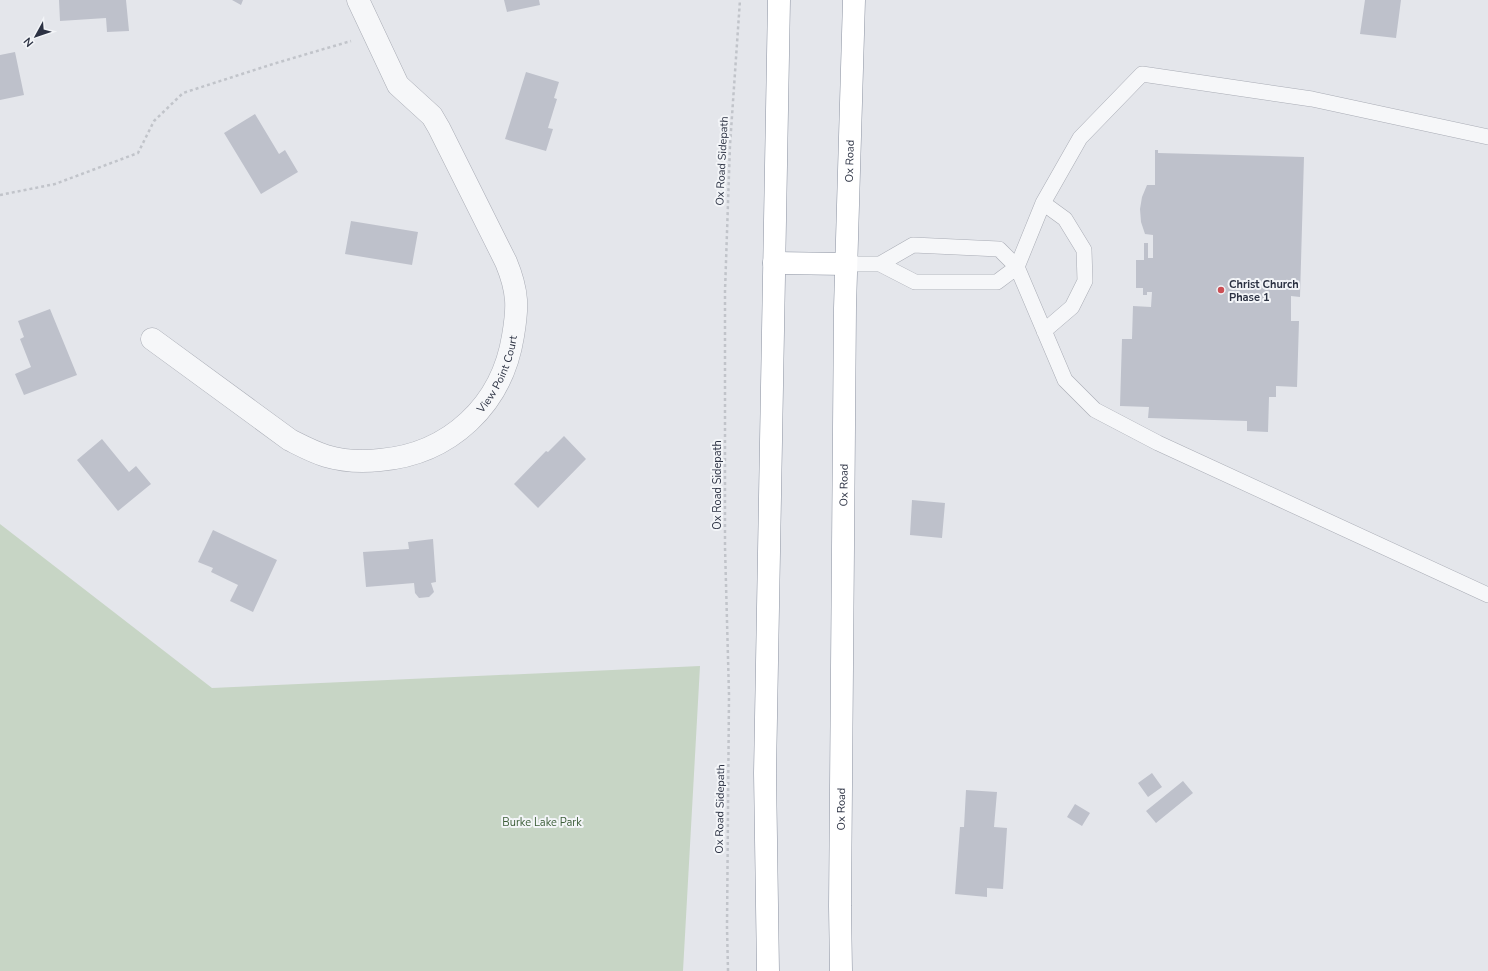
<svg xmlns="http://www.w3.org/2000/svg" width="1488" height="971" font-family="'Nunito Sans',sans-serif">
	<style>
		.green { fill: #c7d5c5 }
		.building { fill: #bec1cb }
		.lines { fill: none; stroke-linecap: round; stroke-linejoin: round }
		.service-casing { stroke: #a9acb5; stroke-width: 16 }
		.minor-casing { stroke: #a9acb5; stroke-width: 23 }
		.trunk-casing { stroke: #8b92a1; stroke-width: 23 }
		.path { stroke: #c1c4ca; stroke-width: 2.5; stroke-dasharray: 3 3; stroke-linecap: butt }
		.service { stroke: #f6f7f9; stroke-width: 15 }
		.minor { stroke: #f6f7f9; stroke-width: 22 }
		.trunk { stroke: #fff; stroke-width: 22 }
		.poi-dot { fill: #cb4e54; stroke: #f3f5f8; stroke-width: 1.5 }
		.labels { text-anchor: middle; dominant-baseline: central; stroke-width: 4; stroke-linejoin: round; paint-order: stroke }
		.street-label { font-size: 11px; fill: #2c3243; stroke: #f3f5f8 }
		.poi-label { font-size: 11px; font-weight: bold; fill: #2c3243; stroke: #f3f5f8; text-anchor: start }
		.park-label { font-size: 11px; fill: #3d5e39; stroke: #f3f5f8 }
	</style>
	<rect width="100%" height="100%" fill="#e4e6eb"/>
	<path class="green" d="M0 524 212 688 700 666 683 971H0Z"/>
	<path class="building" d="M59 0H126L129 31 107 32 106 18 60 21Z
		M232 0H243L241 5Z
		M504 0H539L540 5 507 12Z
		M1365 0H1401L1396 38 1360 34Z
		M15 52 24 95 0 100V55Z
		M526 72 559 82 554 98 557 99 548 128 553 129 546 151 505 139Z
		M255 114 279 154 285 150 298 172 261 194 224 133Z
		M1155 150H1158V153L1304 157 1300 297 1291 296V321H1299L1297 387 1276 386V397H1269L1268 432 1247 431V421L1148 418 1149 407 1120 406 1122 339H1132L1133 306 1151 307 1152 292H1147V295H1143V288H1136V260H1144V243H1148V258H1153V235L1145 234 1141 222 1140 209 1142 197 1147 185H1155Z
		M351 221 418 232 412 265 345 254Z
		M50 309 77 375 24 395 15 374 31 367 20 339 24 337 18 321Z
		M564 436 586 459 538 508 514 484 546 451 548 452Z
		M102 439 129 472 136 466 151 484 118 511 77 460Z
		M912 500 945 503 942 538 910 535Z
		M213 530 277 560 253 612 230 601 238 585 211 572 213 568 198 562Z
		M433 539 436 582 431 583 434 592 429 597 419 598 415 593 414 583 366 587 363 552 409 549 408 542Z
		M1152 773 1162 787 1148 797 1138 783Z
		M1183 781 1193 793 1156 823 1146 811Z
		M966 790 997 792 994 827 1007 828 1003 889 987 888V897L955 894 960 827H964Z
		M1075 804 1090 813 1082 826 1067 817Z"/>
	<g class="lines">
		<defs>
			<path id="service" d="M1043 203 1065 219 1084 250 1085 281 1072 307 1044 331
				M846 264H880L915 282H997L1017 267 1043 203 1080 138 1142 74 1312 99 1488 137
				M880 264 913 245 999 249 1017 267 1065 380 1095 410 1158 443 1488 595"/>
			<g id="minor">
				<path id="s1" d="M152 339 290 440C302 446 313 452 326 456 343 461 362 462 380 460 450 454 502 405 513 336 515 324 517 312 516 300 515 286 511 274 506 262L439 128 432 116 398 85 358 0"/>
			</g>
			<g id="trunk">
				<path d="M774 263 846 264"/>
				<path d="M768 971 765 773 779 0"/>
				<path id="s2" d="M841 971 840 906 845 308 854 0"/>
			</g>
		</defs>
		<use href="#service" class="service-casing"/>
		<use href="#minor" class="minor-casing"/>
		<use href="#trunk" class="trunk-casing"/>
		<path class="path" d="M0 195 55 184 138 153 154 121 183 93 273 64 351 41
			M728 971 727 927 729 695 725 547V291L730 145 740 0"/>
		<use href="#service" class="service"/>
		<use href="#minor" class="minor"/>
		<use href="#trunk" class="trunk"/>
	</g>
	<circle class="poi-dot" cx="1221" cy="290" r="4"/>
	<g class="labels">
		<g class="street-label">
			<text transform="translate(722 161) rotate(-87)">Ox Road Sidepath</text>
			<text stroke="none"><textPath href="#s2" startOffset="810">Ox Road</textPath></text>
			<text stroke="none"><textPath href="#s1" startOffset="420">View Point Court</textPath></text>
			<text transform="translate(717 485) rotate(-90)">Ox Road Sidepath</text>
			<text stroke="none"><textPath href="#s2" startOffset="486">Ox Road</textPath></text>
			<text transform="translate(720 809) rotate(-89)">Ox Road Sidepath</text>
			<text stroke="none"><textPath href="#s2" startOffset="162">Ox Road</textPath></text>
		</g>
		<g class="poi-label">
			<text x="1229" y="284">Christ Church<tspan x="1229" dy="13">Phase 1</tspan></text>
		</g>
		<g class="park-label">
			<text x="542" y="822">Burke Lake Park</text>
		</g>
	</g>
	<g transform="translate(36 36) rotate(230)" stroke="#f3f5f8" stroke-width="3" paint-order="stroke">
	<path d="M0-3L7 15L0 10L-7 15Z" fill="#2c3243"/>
	<text y="-6" font-size="11" font-weight="bold" text-anchor="middle" fill="#2c3243">N</text>
	</g>
</svg>
